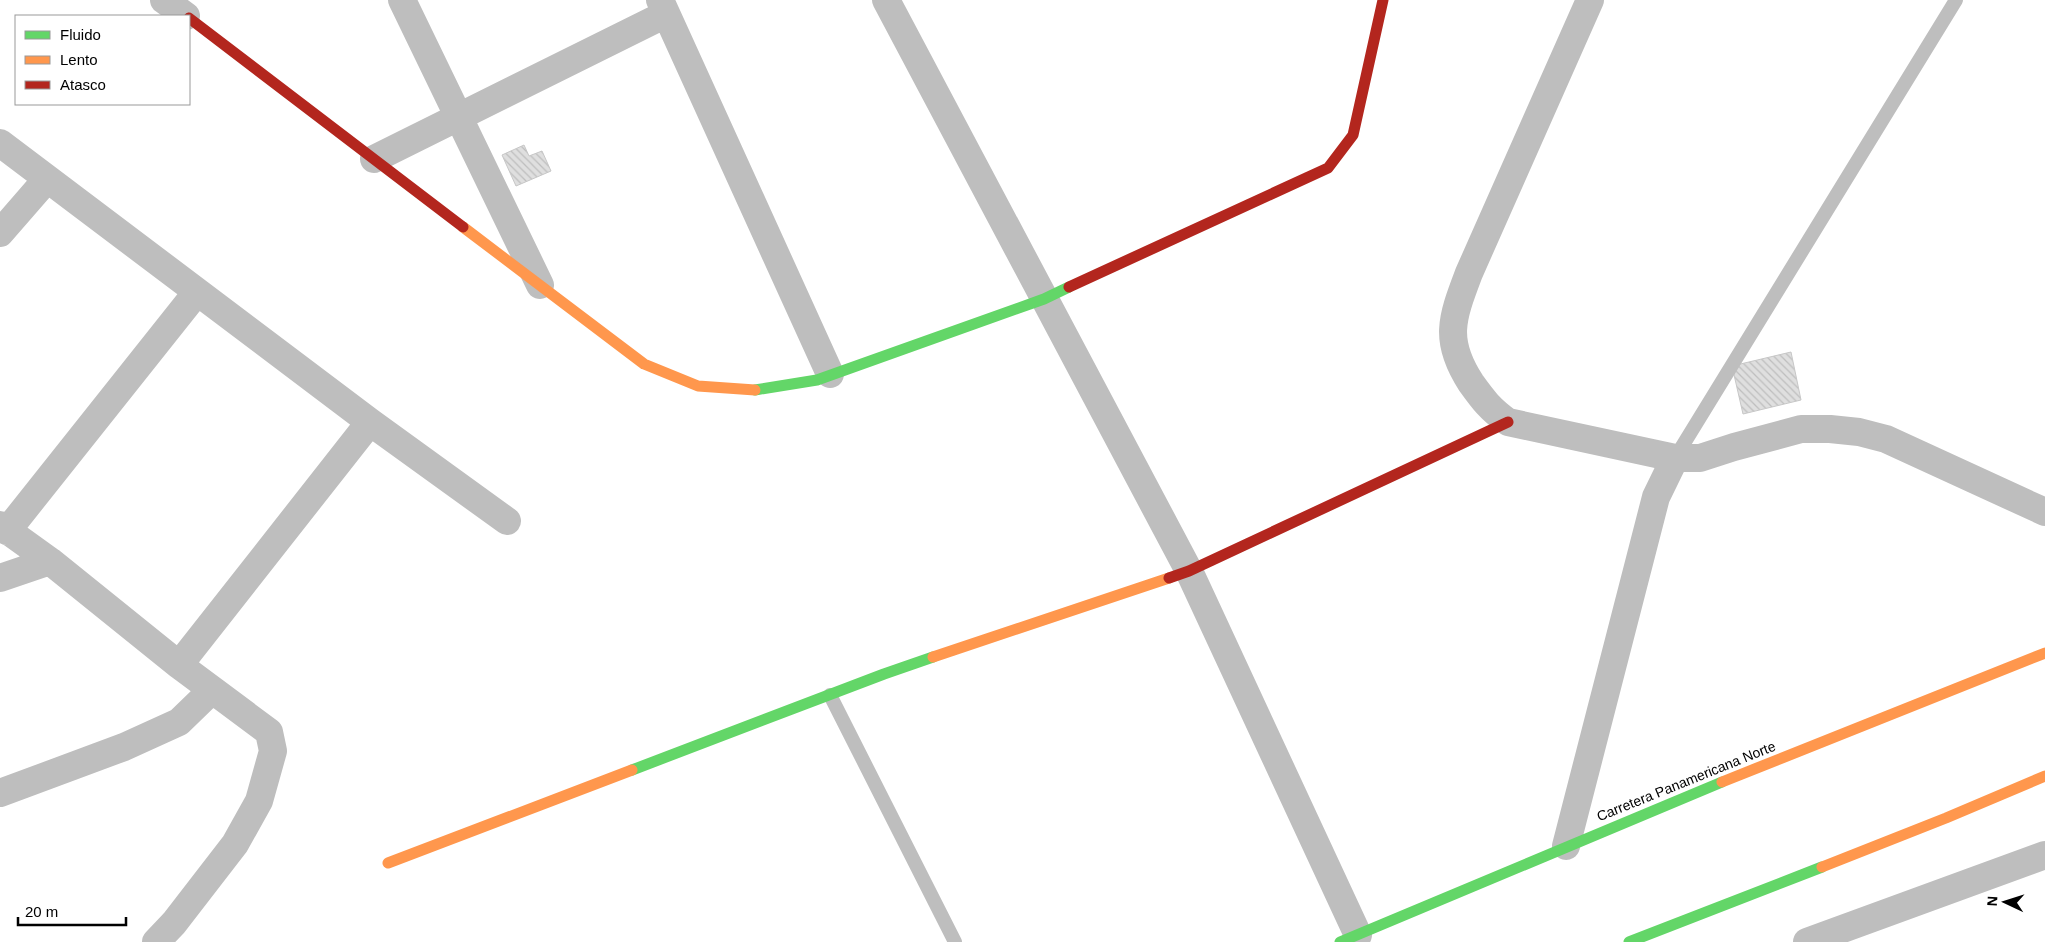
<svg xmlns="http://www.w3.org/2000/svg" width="2045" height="942" font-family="Helvetica,sans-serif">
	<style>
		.building { fill: url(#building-back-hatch); stroke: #c7c7c7 }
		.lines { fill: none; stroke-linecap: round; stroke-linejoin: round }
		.lane { stroke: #bebebe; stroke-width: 14 }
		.street { stroke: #bebebe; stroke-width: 28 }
		.fast { stroke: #63d668; stroke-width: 11 }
		.slow { stroke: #ff974d; stroke-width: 11 }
		.jam { stroke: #b3261e; stroke-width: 11 }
		.labels { text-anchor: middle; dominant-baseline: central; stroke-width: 4; stroke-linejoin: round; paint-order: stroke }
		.street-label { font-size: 14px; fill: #000; stroke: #fff }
	</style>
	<defs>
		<pattern id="building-back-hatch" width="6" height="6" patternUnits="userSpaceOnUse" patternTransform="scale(1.25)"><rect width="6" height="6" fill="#dfdfdf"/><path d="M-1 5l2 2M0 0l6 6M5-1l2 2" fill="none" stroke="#bebebe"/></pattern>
	</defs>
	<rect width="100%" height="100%" fill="#fff"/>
	<path class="building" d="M524 145 529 156 542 151 551 171 516 186 502 155Z
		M1791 352 1801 400 1743 414 1732 366Z"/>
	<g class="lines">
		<path class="lane" d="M1675 458 1956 0
			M830 695 955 942"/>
		<path class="street" d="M164 0 186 16
			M402 0 540 285
			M660 0 830 374
			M886 0 1189 571 1358 935
			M1590 0 1469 273C1452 318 1443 340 1471 383 1484 401 1490 409 1508 422L1675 458H1700L1734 447 1801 429H1830L1859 432 1886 439 2045 512
			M0 143 370 422 507 521
			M374 159 666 14
			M0 233 47 179
			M0 525 50 561 179 665 269 732 273 751 259 801 235 844 174 923 156 942
			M7 531 197 292
			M0 578 50 561
			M179 665 370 422
			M0 793 124 747 179 722 212 690
			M1566 846 1656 497 1675 458
			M1807 942 2045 855"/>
		<path class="fast" d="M755 390 817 380 1044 299 1069 287
			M632 770 884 674 933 657
			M1340 942 1722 782
			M1629 942 1822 867"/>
		<path class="slow" d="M463 227 644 364 698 386 755 390
			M933 657 1169 578
			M1722 782 2045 653
			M388 863 632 770
			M1822 867 1946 818 2045 776"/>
		<path class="jam" d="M189 18 463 227
			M1069 287 1328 168 1353 135 1383 0
			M1169 578 1189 571 1508 422"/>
	</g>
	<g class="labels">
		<g class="street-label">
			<text transform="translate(1686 781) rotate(-22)">Carretera Panamericana Norte</text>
		</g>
	</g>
	<rect x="15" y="15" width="175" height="90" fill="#ffffff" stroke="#999999"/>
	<rect x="25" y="31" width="25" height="8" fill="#63d668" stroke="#999999"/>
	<text x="60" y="40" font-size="15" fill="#000000">Fluido</text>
	<rect x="25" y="56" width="25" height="8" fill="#ff974d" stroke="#999999"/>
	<text x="60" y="65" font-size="15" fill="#000000">Lento</text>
	<rect x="25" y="81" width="25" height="8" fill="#b3261e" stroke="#999999"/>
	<text x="60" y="90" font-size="15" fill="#000000">Atasco</text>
	<g transform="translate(2005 902) rotate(274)" stroke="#ffffff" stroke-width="4" paint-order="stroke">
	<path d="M0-4L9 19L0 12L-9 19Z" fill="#000000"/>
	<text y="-8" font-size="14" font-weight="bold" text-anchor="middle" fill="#000000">N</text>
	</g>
	<path d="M18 917v8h108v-8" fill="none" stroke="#000000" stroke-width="2.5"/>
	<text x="25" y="917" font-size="15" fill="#000000" stroke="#ffffff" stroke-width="4" paint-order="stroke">20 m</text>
</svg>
